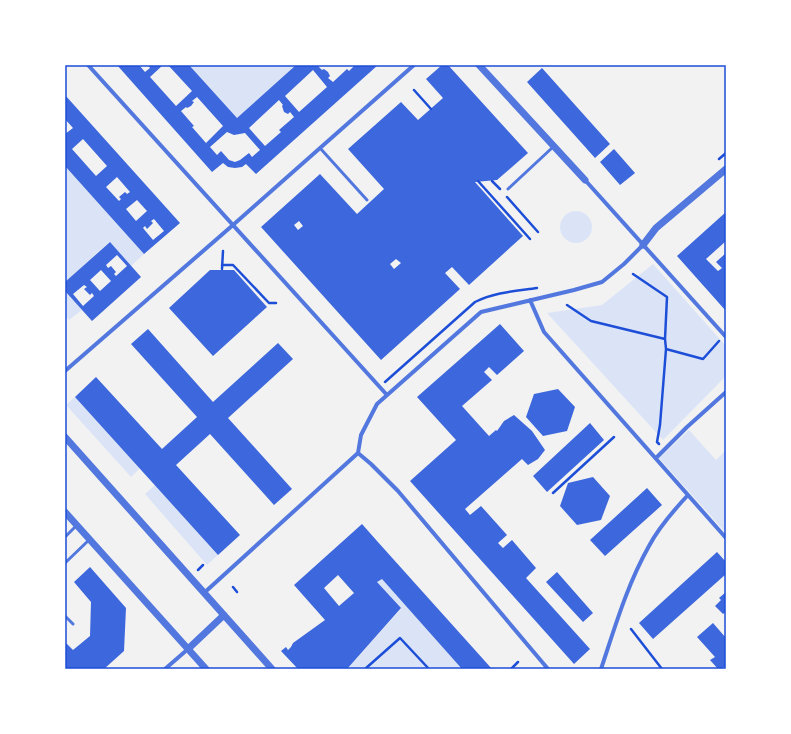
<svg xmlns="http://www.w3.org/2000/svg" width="791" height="734" font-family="Montserrat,sans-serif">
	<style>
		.green { fill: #dbe4f7 }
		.building { fill: #3d67dc; fill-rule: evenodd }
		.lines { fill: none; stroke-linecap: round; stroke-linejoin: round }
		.path { stroke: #1d4ed8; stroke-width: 2.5 }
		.service { stroke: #5277de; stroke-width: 3 }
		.minor { stroke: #5277de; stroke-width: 4 }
		.tertiary { stroke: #5277de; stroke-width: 7 }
		.neatline { fill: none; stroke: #1d4ed8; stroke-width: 1.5 }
	</style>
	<rect width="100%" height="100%" fill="#f2f2f2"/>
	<path class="green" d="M189 65H296L237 118Z
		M65 166 144 254 131 266 109 242 65 282Z
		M560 227a16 16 0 1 1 32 0a16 16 0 1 1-32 0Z
		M653 264 726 346V376L663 440 547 313 602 305Z
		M65 291 82 310 69 320 65 315Z
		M75 397 140 468 131 477 66 405Z
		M689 430 716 460 726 450V533L659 458Z
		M155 485 218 555 207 565 145 494Z
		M382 579 462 669H347L401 609 377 582Z"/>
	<path class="building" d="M117 65H139L145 72 150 68 148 65H163L150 77 176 106 192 91 168 65H189L237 118 296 65H319L318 66 322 70 324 69 328 72 330 76 328 78 333 82 347 69 349 71 355 65H378L256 174 246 164 242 167 235 168 228 167 223 163 212 172ZM313 70 327 87 299 112 285 96ZM197 97 223 126 206 143 192 127 194 126 181 111 186 107 187 108 191 106 194 102 192 101ZM279 100 283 105 282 106 284 112 288 114 290 112 294 117 279 130 281 132 265 146 249 128ZM227 132 234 135 245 133 260 150 252 157 249 153 240 160 235 162 229 160 221 151 217 155 210 147Z
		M442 65H448L528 153 497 180 475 182 523 236 469 285 452 267 445 273 460 289 381 360 261 227 320 174 357 214 384 189 348 149 401 102 418 120 443 98 426 79ZM299 221 303 226 298 230 294 225ZM396 259 401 263 394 269 390 264Z
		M542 68 610 144 595 158 527 82Z
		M65 95 180 223 144 254 65 166V134L73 128 65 119ZM83 139 107 166 96 176 72 149ZM117 177 130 192 127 194 125 192 119 197 121 199 119 201 106 187ZM137 200 147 211 136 221 126 209ZM154 219 164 231 153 240 143 228 145 226 147 229 153 223 151 221Z
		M614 149 635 173 620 185 600 162Z
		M726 212V241L706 259 718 271 722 268 716 262 726 253V311L677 256Z
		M110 242 141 277 92 321 65 291V282ZM117 255 127 266 116 276 114 274 116 272 111 266 108 268 106 265ZM101 270 111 281 100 291 90 280ZM84 285 87 287 84 289 90 295 92 293 94 296 83 306 73 294Z
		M210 270H234L267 307 213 356 169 308Z
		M500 324 524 351 497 375 489 367 484 372 492 380 462 406 489 436 496 430 497 431 504 421 514 415 532 431 545 450 538 459 528 465 522 459 465 509 470 515 481 506 507 535 498 543 503 548 512 540 536 568 526 578 590 649 574 664 410 481 456 440 417 397Z
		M148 329 213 402 278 343 293 359 228 418 292 489 274 505 210 434 176 465 240 535 218 555 75 397 96 377 162 449 197 417 131 344Z
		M558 389 575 407 567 431 543 436 526 417 534 394Z
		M590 423 604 440 547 492 533 476Z
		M593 477 610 496 601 520 577 525 560 506 568 483Z
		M647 488 662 505 605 556 590 540Z
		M362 524 377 541 492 669H478L477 668 476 669H462L382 579 377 582 401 608 347 669H298L281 651 286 647 288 650 291 647 293 643 325 620 294 585ZM338 575 354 593 339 606 324 588Z
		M717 552 726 562V574L653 639 639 623Z
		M90 567 126 608 124 651 104 669H65V642L73 650 90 636 91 602 74 582Z
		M557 572 593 613 583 622 546 582Z
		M726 592V612L723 614 715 606 721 600 719 598Z
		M713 623 726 638V669L724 667 721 669H718L710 660 715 657 697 637Z"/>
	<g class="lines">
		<path class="path" d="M414 90 431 109
			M719 159 726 153
			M478 181 530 239
			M492 181 500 189
			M507 197 538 232
			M222 265H233L269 303H276
			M222 269 223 251
			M633 274 667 297 665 339 666 349 660 425 657 442 659 444
			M567 305 591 321 665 339
			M666 349 703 359 719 341
			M385 382 475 302C495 292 516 291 537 288
			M553 493 614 437
			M198 570 203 565
			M233 587 237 592
			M631 629 662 669
			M365 669 400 638 429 669
			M511 669 518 662"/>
		<path class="service" d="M320 148 367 200
			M508 189 553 147
			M65 537 77 525
			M65 563 90 539
			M65 616 73 624"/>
		<path class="minor" d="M88 65 387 395
			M585 180 726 337
			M530 300 544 332 726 538
			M65 371 233 225 414 65
			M358 453 371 464 398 491 548 669
			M656 458 687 427 726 392
			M204 593 358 453 361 435 377 404 481 312 574 290 602 282 624 264 643 245
			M165 669 188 649
			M601 669C615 627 627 585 649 546 659 527 674 510 688 495"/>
		<path class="tertiary" d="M479 65 585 180
			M643 245 656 228 726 169
			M65 437 272 669
			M65 512 206 669
			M188 649 224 615"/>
	</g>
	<rect width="791" height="734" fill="none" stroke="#ffffff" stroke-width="132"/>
	<rect x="66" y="66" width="659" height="602" class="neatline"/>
</svg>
